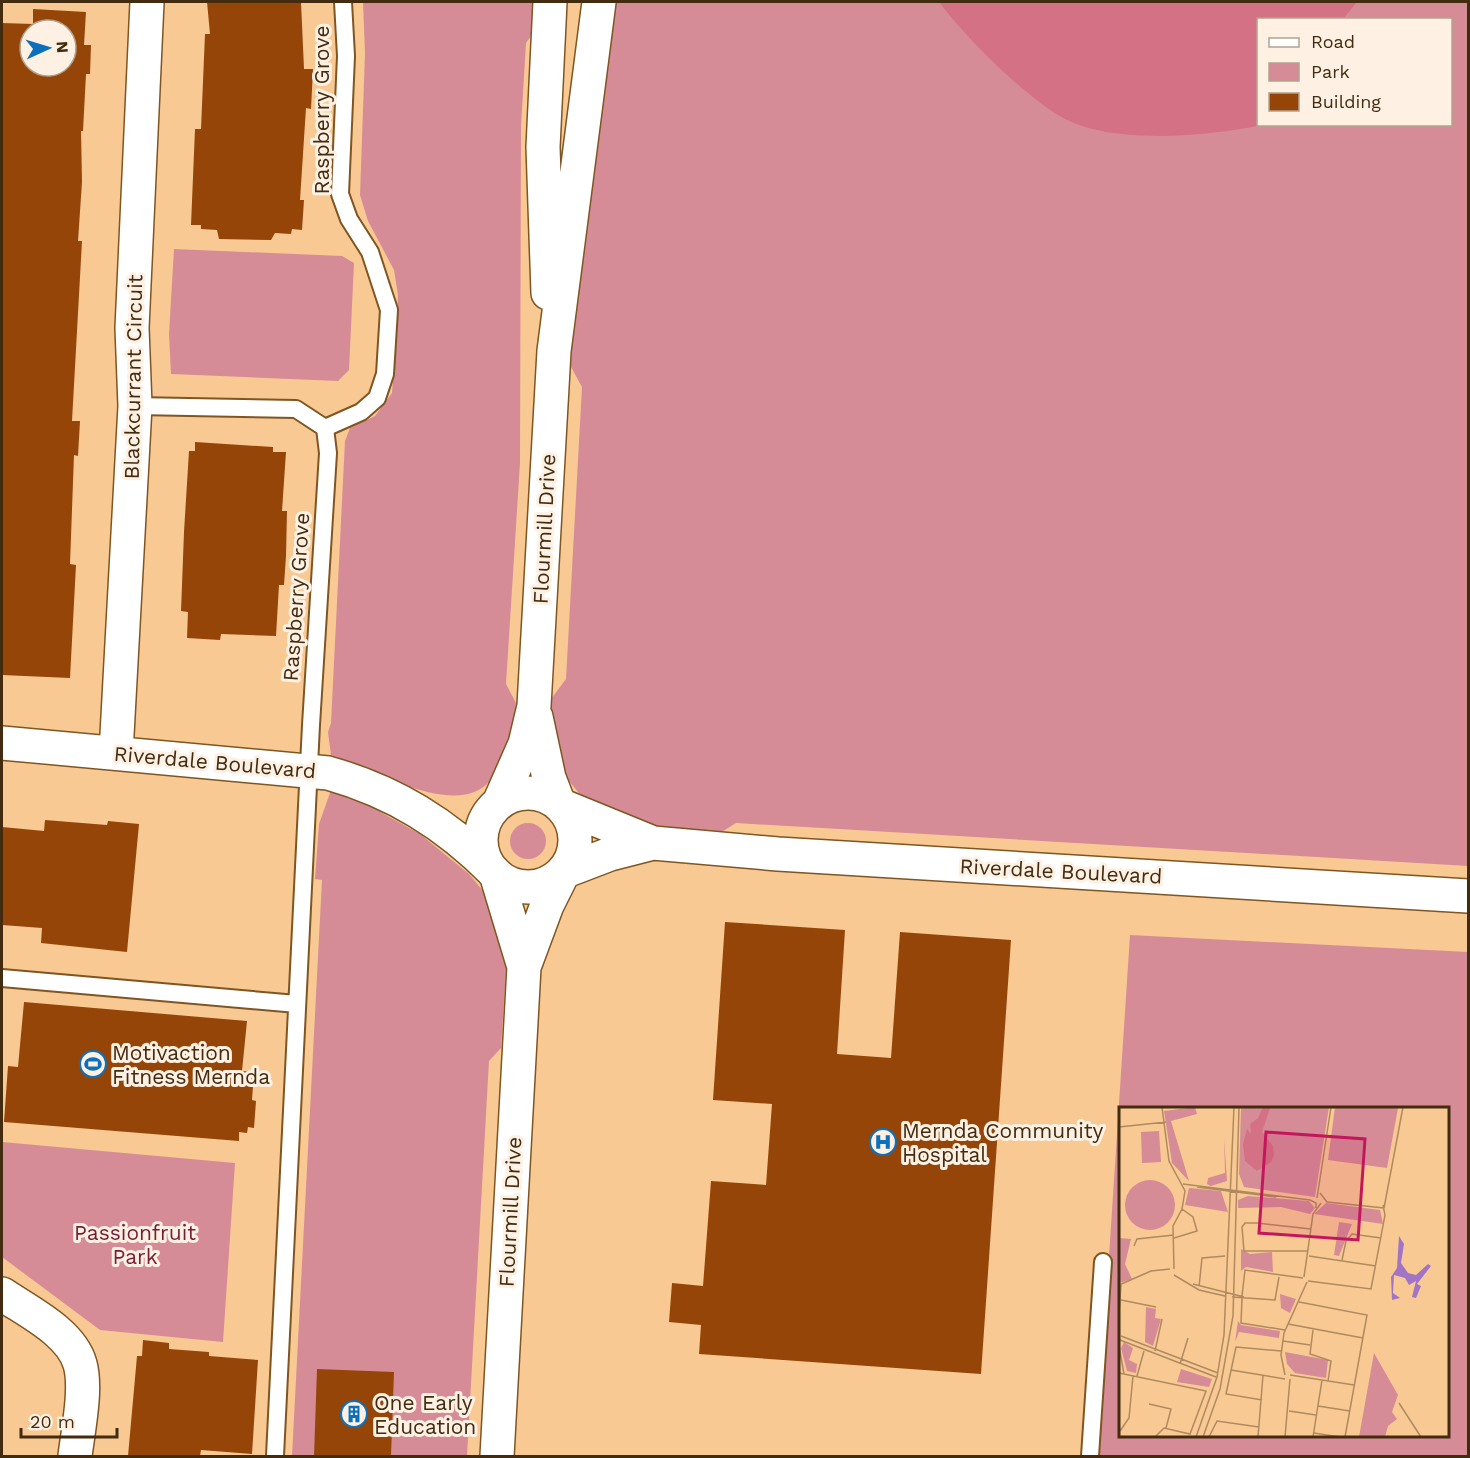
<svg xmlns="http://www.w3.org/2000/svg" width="1470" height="1458" font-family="'Work Sans',sans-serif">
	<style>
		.green { fill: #d68c97; fill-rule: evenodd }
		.forest { fill: #d57184 }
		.building { fill: #964508; fill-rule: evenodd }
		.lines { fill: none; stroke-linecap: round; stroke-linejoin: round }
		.lane-casing { stroke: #7f5521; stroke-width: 20 }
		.street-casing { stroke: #7f5521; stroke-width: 36 }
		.lane { stroke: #fff; stroke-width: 16 }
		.street { stroke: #fff; stroke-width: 33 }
		.labels { text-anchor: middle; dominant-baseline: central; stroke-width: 6; stroke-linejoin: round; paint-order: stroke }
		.street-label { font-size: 21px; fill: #422b0e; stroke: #fef1e4 }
		.poi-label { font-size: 21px; fill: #422b0e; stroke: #fef1e4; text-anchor: start }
		.park-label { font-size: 21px; fill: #761c35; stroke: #fef1e4 }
		.inset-road { fill: none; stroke: #b08a5e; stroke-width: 1.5 }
		.view { fill: #c2185b; fill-opacity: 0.15; stroke: #c2185b; stroke-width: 3 }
		.inset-edge { fill: none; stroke: #422b0e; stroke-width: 3 }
	</style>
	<rect width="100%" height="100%" fill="#f9c994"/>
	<path class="green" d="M363 2H537L536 29 526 43 521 126 520 463 506 684 516 703C512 726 507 757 493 777 461 824 371 768 331 755L328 732 331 723 345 441 350 428 375 416 392 393 398 295 394 270 368 221 360 195 365 53Z
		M615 2H1468V866L736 823 717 835 668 829 629 819 587 803 560 770 551 724V699L566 679 582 387 570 365 577 285ZM1258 20H1450V124H1258Z
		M174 249 342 256 354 263 349 370 338 381 171 374 169 334Z
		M331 790 355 798 420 834 469 874 488 897 507 954 501 1048 489 1061 467 1456H292L322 880 315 879 319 824Z
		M510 841a18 18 0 1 1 36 0a18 18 0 1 1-36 0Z
		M1130 935 1468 952V1456H1096ZM1120 1108H1448V1436H1120Z
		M2 1142 235 1163 223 1342 100 1330 2 1257Z"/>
	<path class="forest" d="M939 2H1357L1343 19 1258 20V124L1263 125C1209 136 1116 145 1065 119 1027 99 965 37 939 2Z"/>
	<path class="building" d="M207 2H301L304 69H313L311 109 306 108 300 200H304L302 230 292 229 291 234 275 233 271 240 219 239 217 230 201 229V225H191L195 129H201L205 34H210Z
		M33 9 86 12 84 45H91L90 74H86L83 131H81L82 182 78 241H82L72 421H80L78 456 74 455 70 564 76 565 70 678 2 675V23L33 24ZM30 30H66V66H30Z
		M195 442 273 447V452H286L282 511H287L286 556 284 585H279L276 636 221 634 220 640 187 638 188 612 181 611 184 532 189 451H195Z
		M45 820 107 825 108 821 139 824 127 952 41 943 42 928 2 925V827L44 831Z
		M725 922 845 930 837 1054 891 1058 900 932 1011 940 981 1374 699 1354 701 1325 669 1322 672 1283 703 1286 711 1181 766 1185 772 1104 713 1100Z
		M24 1002 247 1021 242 1071 254 1072 252 1100 256 1101 254 1128 248 1127 247 1133 239 1132V1141L4 1122 8 1066 18 1067Z
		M143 1340 169 1343V1349L209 1352V1356L258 1360 252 1454 201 1450 200 1456H128L137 1356H142Z
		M317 1369 394 1372 391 1456H314Z"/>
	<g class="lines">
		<defs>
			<path id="lane" d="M135 406 296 409 325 428 328 453 311 725 275 1456
				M325 428 361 412 377 398 385 374 389 310 370 252 349 219 340 194 346 56 343 2
				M2 978 297 1004
				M1090 1456 1103 1262"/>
			<path id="street" d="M548 293 543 147 550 2
				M536 717 549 778 559 804
				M2 743 328 773C395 792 446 824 494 872
				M116 753 135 406 132 328 147 2
				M481 840a47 47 0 1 1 94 0a47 47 0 1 1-94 0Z
				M499 803 525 744 534 706 554 351 599 2
				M560 805 653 843 778 854 1468 896
				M563 872 610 854 653 843
				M496 874 524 967
				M2 1294C27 1311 71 1332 80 1364 87 1388 78 1431 75 1456
				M497 1456 524 967 547 905 563 873"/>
		</defs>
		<use href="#lane" class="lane-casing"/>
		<use href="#street" class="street-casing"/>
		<use href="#lane" class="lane"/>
		<use href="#street" class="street"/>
	</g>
	<defs>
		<symbol id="stadium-ring" viewBox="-11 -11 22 22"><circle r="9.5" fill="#fef1e4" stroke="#0c70bc" stroke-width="1.5"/><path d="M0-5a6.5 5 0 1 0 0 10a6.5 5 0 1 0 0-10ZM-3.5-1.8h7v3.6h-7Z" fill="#0c70bc"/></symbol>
		<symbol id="hospital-ring" viewBox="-11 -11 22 22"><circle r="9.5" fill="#fef1e4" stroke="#0c70bc" stroke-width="1.5"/><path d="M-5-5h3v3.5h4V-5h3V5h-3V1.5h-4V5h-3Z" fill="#0c70bc"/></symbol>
		<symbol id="building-ring" viewBox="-11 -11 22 22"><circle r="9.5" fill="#fef1e4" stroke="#0c70bc" stroke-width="1.5"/><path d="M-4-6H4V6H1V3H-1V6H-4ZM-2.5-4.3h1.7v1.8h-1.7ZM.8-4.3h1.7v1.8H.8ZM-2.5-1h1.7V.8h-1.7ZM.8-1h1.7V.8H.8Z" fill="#0c70bc"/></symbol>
	</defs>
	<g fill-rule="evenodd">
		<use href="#stadium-ring" x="78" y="1049" width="30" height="30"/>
		<use href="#hospital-ring" x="868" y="1127" width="30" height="30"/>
		<use href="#building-ring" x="339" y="1399" width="30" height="30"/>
	</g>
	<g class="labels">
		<g class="street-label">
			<text transform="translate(321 110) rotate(-90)">Raspberry Grove</text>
			<text transform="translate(133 377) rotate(-89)">Blackcurrant Circuit</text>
			<text transform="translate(544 529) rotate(-87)">Flourmill Drive</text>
			<text transform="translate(296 597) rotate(-86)">Raspberry Grove</text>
			<text transform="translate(215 762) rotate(5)">Riverdale Boulevard</text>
			<text transform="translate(1061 871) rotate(3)">Riverdale Boulevard</text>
			<text transform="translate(510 1212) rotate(-87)">Flourmill Drive</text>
		</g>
		<g class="poi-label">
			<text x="112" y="1052">Motivaction<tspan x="112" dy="24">Fitness Mernda</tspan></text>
			<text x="902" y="1130">Mernda Community<tspan x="902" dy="24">Hospital</tspan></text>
			<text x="374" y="1402">One Early<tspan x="374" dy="24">Education</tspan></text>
		</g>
		<g class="park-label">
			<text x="135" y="1232">Passionfruit<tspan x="135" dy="24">Park</tspan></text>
		</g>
	</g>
	<g transform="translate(1119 1107)">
		<rect width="330" height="330" fill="#f9c994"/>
		<path d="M76 0 78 7 52 14 70 74 53 56 45 4ZM210 0 196 90 125 80 120 67 122 1ZM216 0 279 1 268 61 209 53ZM40 24 42 55 23 56 22 25ZM105 30 108 74 92 79 88 77 89 71 106 66ZM6 98a25 25 0 1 1 50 0a25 25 0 1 1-50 0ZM70 81 102 84 109 105 66 98ZM129 89 190 94 196 101 191 107 162 100 119 101V93ZM207 96 261 103 264 117 195 107ZM220 115 233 117 220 149 215 148ZM0 131 12 132 6 157 13 172 0 176ZM122 142 131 147 153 145 154 165 127 160 122 164ZM161 187 177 192 171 206 162 201ZM27 200 37 202 36 211 42 212 34 239 26 235ZM119 214 122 218 161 224 160 231 120 225 116 235ZM5 235 14 241 10 253 18 257 17 266 8 264 2 241ZM166 245 209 253 207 271 176 266 168 257ZM255 246 279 288 273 305 278 312 269 319 266 330H240ZM62 262 93 272 90 280 58 275Z" fill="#d68c97"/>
		<path d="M144 0 151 1 143 25 154 39 155 48 152 55 138 64 126 54 124 37 128 22 132 27 131 17 139 11Z" fill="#d57184"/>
		<path d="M280 129 285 137 282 156 289 166 297 168 309 157 312 159 298 177 302 179 297 191 293 190 297 174 290 178 286 171 275 168 274 186 281 191 273 193 272 170 278 161Z" fill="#a274c5"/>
		<path class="inset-road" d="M43 0 50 54 66 84 63 102 54 119 55 162M0 20 47 15M64 77 191 93 197 96V101M78 80 157 90M201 86 208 95 265 101M198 91 212 0M265 101 284 0M55 131 78 124 74 110 63 102M15 139 18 132 55 128M189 144H125L123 120 126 116H138L192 122M190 149 257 159M223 153 227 134 233 127 262 131M55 168 80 183 106 189M185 170 194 107 202 96M189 174 252 182 266 108 264 98M74 177 125 190M0 178 32 164 51 162M80 180 83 151 106 149M123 189 126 163 184 171M113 190 156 193 160 170M123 191 122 216 166 223M2 193 37 200M180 195 248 208 226 330M0 206 2 178M169 217 244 231M194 223 191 247 212 254 209 274M2 229 99 266M1 233 97 270M164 234 191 238M0 239 5 267M36 244 43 212M61 257 69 231M112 263 166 272M0 266 87 284 71 327 45 321 36 330M166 268 162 248 165 226 188 175M171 268 235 278M18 269 25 244M143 293 107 287 117 240 162 244M280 296 302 330M30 297 52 302 47 321M199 299 231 304M170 304 197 308M1 324 10 311 14 269M195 326 221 330M77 330 98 270 105 228 115 0M84 330 101 282 114 209 120 0M90 330 98 314 140 320M139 330 144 268M166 330 171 272M194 330 203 273"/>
		<path class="view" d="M147 25 246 32 239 133 140 126Z"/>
		<rect width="330" height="330" class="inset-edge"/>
	</g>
	<rect width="1470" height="1458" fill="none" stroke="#422b0e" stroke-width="6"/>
	<rect x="1257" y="18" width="195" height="108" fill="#fef1e4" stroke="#b3a28e" stroke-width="1.5"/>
	<rect x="1269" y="38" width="30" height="9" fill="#ffffff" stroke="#b3a28e" stroke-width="1.5"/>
	<text x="1311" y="48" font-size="18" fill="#422b0e">Road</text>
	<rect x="1269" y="63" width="30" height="18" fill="#d68c97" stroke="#b3a28e" stroke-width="1.5"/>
	<text x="1311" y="78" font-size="18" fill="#422b0e">Park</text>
	<rect x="1269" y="93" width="30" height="18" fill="#964508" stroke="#b3a28e" stroke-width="1.5"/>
	<text x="1311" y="108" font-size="18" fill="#422b0e">Building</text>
	<g transform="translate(48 48) rotate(86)"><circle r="28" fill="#fef1e4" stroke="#b3a28e" stroke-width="1.5"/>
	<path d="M0-4.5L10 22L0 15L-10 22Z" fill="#0c70bc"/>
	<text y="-9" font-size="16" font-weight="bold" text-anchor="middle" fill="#422b0e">N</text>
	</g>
	<path d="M21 1428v9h96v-9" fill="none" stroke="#422b0e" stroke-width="3"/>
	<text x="30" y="1428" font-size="18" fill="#422b0e" stroke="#fef1e4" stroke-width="4.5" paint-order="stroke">20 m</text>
</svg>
